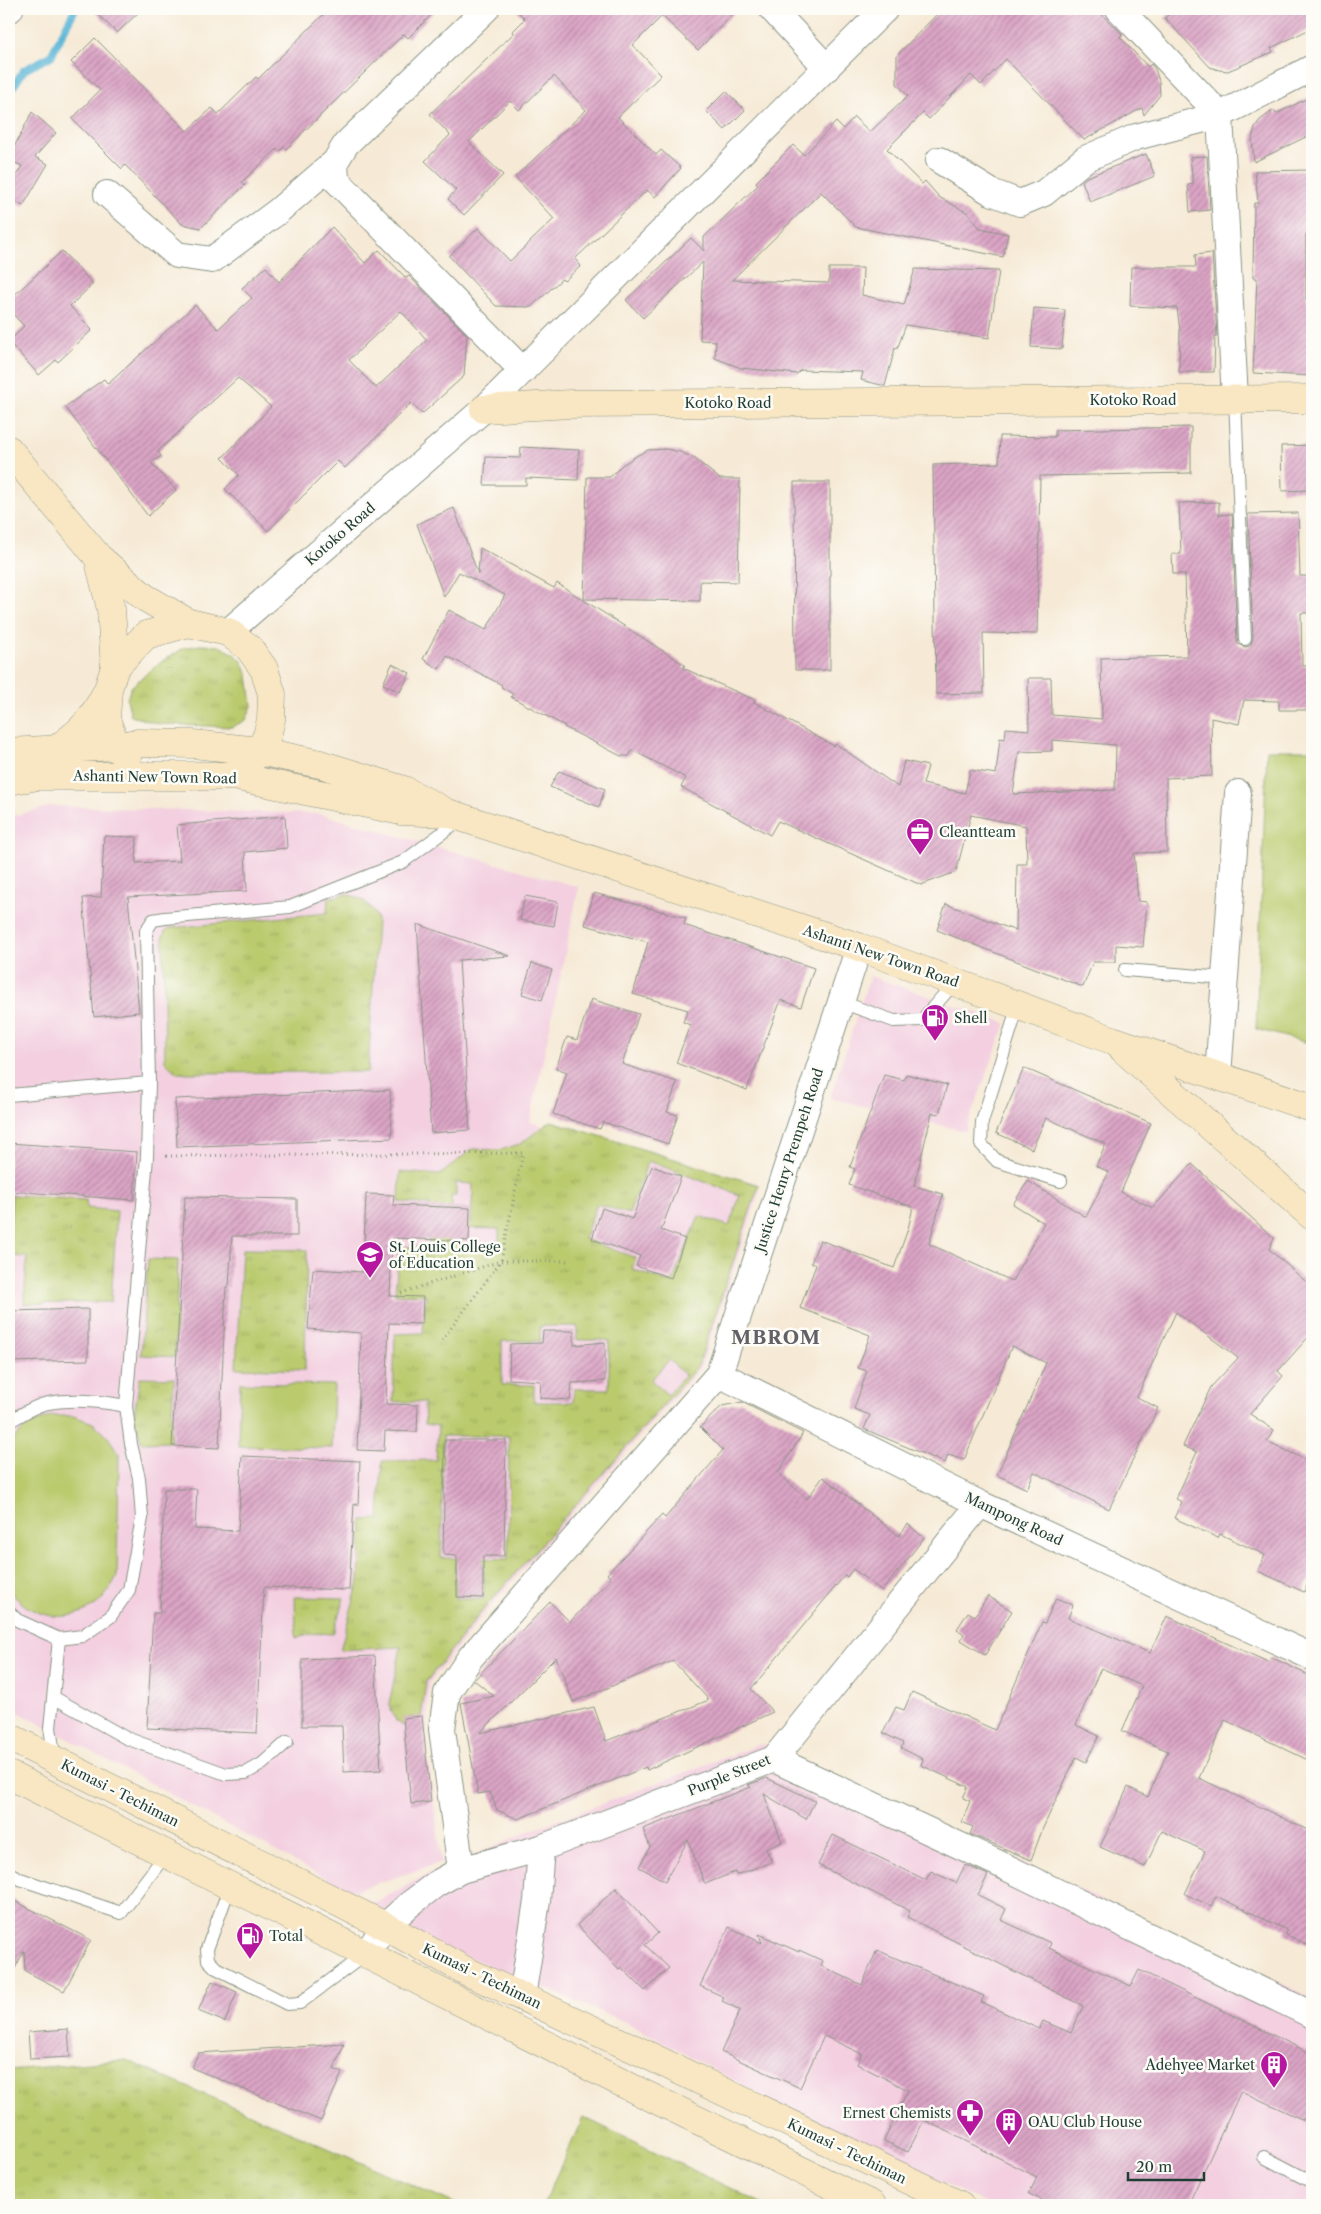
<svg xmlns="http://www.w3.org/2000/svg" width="1321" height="2214" font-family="'Libre Caslon Text',serif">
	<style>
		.built { fill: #f3cfe0 }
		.grass { fill: url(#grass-tufts); stroke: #6c8450; fill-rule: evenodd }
		.pitch { fill: #baca6d; stroke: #6c8450 }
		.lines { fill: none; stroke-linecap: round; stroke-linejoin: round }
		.stream { stroke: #57b4d5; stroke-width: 8 }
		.building { fill: url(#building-hatch); fill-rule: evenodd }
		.lane-casing { stroke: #8a9485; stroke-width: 14 }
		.street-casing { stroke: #8a9485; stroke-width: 28 }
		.secondary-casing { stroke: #8a9485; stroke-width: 29 }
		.path { stroke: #8a9485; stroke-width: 3; stroke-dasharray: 1 4; stroke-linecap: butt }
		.lane { stroke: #fff; stroke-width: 12 }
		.street { stroke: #fff; stroke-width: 26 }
		.secondary { stroke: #f9e7c3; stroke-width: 28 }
		.labels { text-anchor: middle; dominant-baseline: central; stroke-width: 5; stroke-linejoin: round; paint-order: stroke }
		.street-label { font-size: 14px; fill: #1f3d34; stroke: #fdfcf7 }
		.poi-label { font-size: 14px; fill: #1f3d34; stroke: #fdfcf7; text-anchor: start }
		.district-label { font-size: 19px; font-weight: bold; letter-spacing: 1px; fill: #616167; stroke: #fdfcf7 }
	</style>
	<defs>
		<pattern id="grass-tufts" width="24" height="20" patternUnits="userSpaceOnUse" patternTransform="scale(1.25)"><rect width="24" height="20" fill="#baca6d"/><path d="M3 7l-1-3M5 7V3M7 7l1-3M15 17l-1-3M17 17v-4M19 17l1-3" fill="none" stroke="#9fae5f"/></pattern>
		<pattern id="building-hatch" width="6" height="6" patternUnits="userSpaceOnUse" patternTransform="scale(1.25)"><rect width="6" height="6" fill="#dca5c6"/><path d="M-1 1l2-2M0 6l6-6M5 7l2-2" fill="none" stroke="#b288a2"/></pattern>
	</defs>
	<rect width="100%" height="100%" fill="#fdfcf7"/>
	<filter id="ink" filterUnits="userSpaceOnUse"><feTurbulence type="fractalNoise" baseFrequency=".02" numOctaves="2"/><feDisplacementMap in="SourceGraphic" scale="10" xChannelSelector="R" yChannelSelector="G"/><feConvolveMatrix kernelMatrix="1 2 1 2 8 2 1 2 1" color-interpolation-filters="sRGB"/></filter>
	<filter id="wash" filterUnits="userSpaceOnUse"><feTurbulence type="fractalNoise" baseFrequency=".0096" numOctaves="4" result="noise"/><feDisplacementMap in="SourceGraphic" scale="20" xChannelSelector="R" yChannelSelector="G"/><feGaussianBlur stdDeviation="1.12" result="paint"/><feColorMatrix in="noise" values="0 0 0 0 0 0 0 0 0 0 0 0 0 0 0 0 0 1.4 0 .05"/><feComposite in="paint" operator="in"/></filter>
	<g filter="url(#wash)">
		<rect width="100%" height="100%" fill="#f6ead6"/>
		<path class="built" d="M52 806 320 814 579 887 530 1122 760 1191 701 1367 489 1608 429 1683 425 1741 442 1862 351 1892 9 1707V817Z
			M870 976 1006 1023 965 1131 830 1098Z
			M761 1744 912 1812 1312 1998V2205H990L799 2116 628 2023 432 1942 369 1906 424 1876 529 1831Z"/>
		<path class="grass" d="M200 645 219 646 233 653 242 661 248 675 252 706 246 720 232 727 159 724 131 716 127 699 131 687 158 664 184 648Z
			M346 894C362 898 371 903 377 919L368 1072 177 1073 165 1062 163 936 165 931 170 928 327 913 328 898Z
			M551 1121 759 1185 698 1366 483 1610 426 1682 419 1730 407 1728 396 1721 389 1704 401 1647 340 1650 359 1581 362 1520 379 1519 382 1461 436 1460 438 1426 425 1424 424 1402H393L395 1334 423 1333 426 1295 395 1294 399 1247H429L430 1205 399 1202 400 1172 440 1175 472 1149 500 1150 520 1144ZM648 1161 740 1195 729 1226 699 1216 672 1283 632 1269 636 1258 584 1239 597 1204 629 1214ZM456 1183 473 1184 471 1223 454 1222 451 1196H456ZM452 1228 499 1229V1244L452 1243ZM540 1326H577V1340H609V1389H574L573 1402H534V1385H502V1341H540ZM669 1360 685 1375 668 1395 651 1380ZM443 1436H509L508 1559 441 1558ZM484 1562V1599H456L455 1563Z
			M12 1195 86 1200 87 1208 117 1211 111 1302 24 1304 27 1257 9 1256Z
			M242 1249 307 1250 305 1370 236 1368Z
			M148 1259 178 1260 175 1357 141 1355Z
			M140 1377 174 1378 170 1442 142 1443 134 1416Z
			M295 1597 344 1598 333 1634 317 1633 296 1638Z
			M126 2060 458 2205H9V2070Z
			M583 2117 765 2205H543Z"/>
		<path class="pitch" d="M1267 750H1312V1044L1256 1029Z
			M240 1383 334 1385 332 1448 238 1446Z
			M52 1416H73L93 1423 108 1437 119 1454 117 1576C111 1587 105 1599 94 1606 66 1625 27 1617 9 1589V1446C19 1429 34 1422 52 1416Z"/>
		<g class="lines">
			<path class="stream" d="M9 93 24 70 51 56 75 9"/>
		</g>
		<g id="blocks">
			<path class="building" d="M92 9H142L117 33Z
				M329 9H437L408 38 404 34 286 149 284 147 279 152 277 149 242 182 245 185 201 228 182 224 125 165 122 169 72 119 100 90 71 62 95 38 187 131 212 108 218 114 256 77 258 79Z
				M515 9H738L698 50 662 16 633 45 661 75 618 117 656 155 661 150 681 168 655 197 647 190 575 259 581 266 564 281 562 279 531 307 496 306 449 256 478 228 510 261 554 219 515 177 586 110 554 76 519 110 510 101 469 142 503 175 464 215 448 199 456 190 425 161 450 135 430 114 514 33 513 31 525 19Z
				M942 9H1096L1122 34 1120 37 1148 67 1151 64 1155 69 1159 81 1160 95 1144 115 1142 108 1084 140 1006 59 981 85 971 75 929 119 923 113 887 149 922 184 925 181 939 197 968 213 980 228 1008 234 1003 257 856 227 821 192 732 280 829 283V268H863L862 295 904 305 915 269 999 271 989 338 906 325 897 349 895 348 885 386 861 380 863 372 801 370 797 374 741 368 715 358 716 341 700 340 703 262 643 318 626 300 691 238 704 251V237L758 185 756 182 793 145 804 155 836 122 843 129 854 117 870 132 908 96 897 84V55Z
				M1175 9H1312V28L1271 48 1273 52 1228 71 1219 70 1210 67 1165 18Z
				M726 91 745 110 725 130 706 111Z
				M1312 96V134L1254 162 1252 139 1255 127 1260 120 1274 110 1276 114Z
				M32 112 56 133 35 157 48 164 23 206 9 197V187L22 166 9 160V157Z
				M1146 154 1155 176 1090 202 1082 181 1087 177Z
				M1207 156 1210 210 1190 212 1188 185 1193 184 1190 157Z
				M1312 170V234H1306V301H1312V376L1253 373 1257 278H1253L1254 203H1258L1255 171Z
				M332 227 365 263 379 250 406 278 409 276 467 335 464 376 422 414 411 403 345 468 338 461 268 531 225 489 239 475 222 458 271 407 238 378 158 451 161 456 151 463 176 490 148 516 65 407 104 379 108 384 195 305 218 329 252 298 242 288 266 267 279 282ZM401 311 427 340 376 388 349 360Z
				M62 251 93 284 70 306 92 330 58 362 56 360 39 375 9 342 24 326 9 310V300Z
				M1212 253 1217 337H1215L1214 372H1179L1180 330 1177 308 1130 306 1131 267H1196L1195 255Z
				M1034 308 1065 310 1062 349 1031 347Z
				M1191 427V473L1040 476 1037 634 983 633 984 693 936 694 933 465 999 463 1000 436 1055 437V430Z
				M1312 445V490L1282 491 1281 446Z
				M521 447 579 450 578 480 526 478V485H484L486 457 520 458Z
				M666 449 680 452 694 458 720 479H740L738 582 700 581V601L584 599 587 477H610L622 465 638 455 648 450Z
				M794 482H830V670H795Z
				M1219 502V515L1232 514 1237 639 1238 644 1245 647 1250 646 1253 639 1248 514 1298 513 1300 576H1312V613H1301L1302 666H1312V710H1279V701L1244 700 1239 724 1211 718 1212 776 1166 778 1167 852 1134 853 1138 901 1147 902 1143 947 1116 945V962H1093L1083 987 937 930 946 904 1016 931 1017 864H1027L1026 826 971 815 956 872 921 885 778 821 770 835 681 787 686 778 632 750 629 756H621L564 727 565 726 511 697 513 694 501 687 502 685 447 656 439 669 423 659 449 610 486 630 505 595 459 572 444 597 417 524 454 508 478 574 480 548 554 588 557 583 685 665 683 668 755 700 754 702 834 746 836 744 898 787 904 761 928 766 923 784 965 793 970 770 996 774 1000 738 1005 739 1006 728 1029 730 1028 678H1051L1052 715 1102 719 1101 658 1187 656 1185 574H1173L1172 554H1181L1179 503ZM1052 740 1116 745 1115 790 1013 794 1019 752 1052 751Z
				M392 664 410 673 400 692 383 684Z
				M559 771 605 789 599 807 550 787Z
				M285 816 287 848 245 852 247 891 128 897 139 1012 94 1017 83 898 101 897 104 836 137 837 136 863 180 861 177 825Z
				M594 893 686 918 684 925 814 968 801 1007 781 1000 747 1090 676 1063 690 1025 683 1022 688 1010 633 994 648 942 585 925Z
				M525 896 558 902 554 926 520 920Z
				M417 924 510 956 459 960 470 1130 431 1133Z
				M532 963 552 970 542 1000 522 994Z
				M591 999 639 1014 622 1064 677 1082 667 1112 678 1115 668 1144 603 1122 600 1129 553 1114 567 1072 556 1068 567 1037 577 1040Z
				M1024 1068 1151 1123 1121 1192 1153 1208 1192 1164 1274 1238 1269 1249 1312 1287V1333L1278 1371 1283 1376 1250 1414 1274 1430 1267 1441 1312 1463V1573L1304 1592 1258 1571 1265 1555 1220 1534 1218 1538 1174 1518 1182 1502 1176 1499 1197 1452 1183 1446 1211 1387 1238 1358 1176 1312 1137 1397 1158 1408 1109 1509 1034 1472 1027 1489 997 1475 1046 1363 1012 1346 964 1460 948 1455 945 1463 864 1429 870 1415 854 1409 867 1371 858 1368 870 1335 800 1308 816 1265 811 1263 820 1240 894 1268 908 1229 913 1207 849 1185 855 1169 850 1167 884 1075 904 1080 906 1074 947 1085 939 1114 932 1113 914 1186 943 1194 929 1244 1012 1281 1044 1223 1013 1204 1028 1181 1086 1217 1109 1172 1096 1166 1106 1144 1046 1118 1032 1149 996 1133Z
				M390 1090 392 1138 177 1147 175 1099Z
				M9 1143 137 1152 134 1200 9 1191Z
				M652 1166 681 1177 661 1230 685 1239 671 1278 636 1266 640 1256 592 1239 602 1208 632 1219Z
				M366 1194 394 1195 393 1205 470 1208 469 1241 392 1238 390 1296 423 1297 422 1324 389 1323 386 1404 418 1405 417 1432 385 1431 384 1451 357 1450 361 1333 308 1329 313 1269 363 1272Z
				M185 1197 297 1199V1236H232L229 1287H226L219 1448 172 1446Z
				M88 1309V1360L9 1362V1311Z
				M543 1331H574V1345L605 1342V1381L572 1383 570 1400 540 1398 541 1381 509 1379 510 1344 542 1343Z
				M742 1402 803 1433 778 1473 807 1499 823 1477 899 1536 908 1524 924 1538 882 1591 853 1569 847 1577 845 1575 751 1689 773 1712 647 1770 646 1767 518 1819 497 1810 490 1792 478 1794 461 1703 494 1696 474 1680 550 1602 570 1622 611 1578 607 1574 662 1515 665 1518 723 1450 700 1427 722 1406ZM556 1657 573 1702 673 1661 709 1700 606 1741 594 1707 480 1733Z
				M445 1440H506L504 1556H483V1598L457 1597V1556L443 1555Z
				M242 1456 360 1461 358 1505 354 1504 349 1590 264 1587 257 1733 147 1728 153 1613H160L164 1489H197L195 1529 238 1531Z
				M988 1596 1012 1611 985 1655 961 1640 964 1634 957 1629 968 1612 975 1616Z
				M1056 1598 1073 1605 1068 1618 1150 1653 1167 1616 1268 1662 1271 1657 1312 1677V1762L1225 1720 1199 1778 1312 1832V1947L1285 1934 1287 1930 1216 1896 1211 1906 1185 1894 1205 1851 1162 1831 1145 1867 1100 1847 1128 1787 1148 1797 1168 1751 1122 1731 1142 1686 1101 1668 1076 1725 1099 1736 1086 1762 1076 1757 1043 1828 1031 1860 970 1834 973 1827 962 1822 970 1801 963 1798 968 1787 921 1765 923 1759 901 1748 903 1743 883 1733 896 1707 904 1710 912 1692 995 1730 1042 1622 1045 1623Z
				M375 1656 381 1770 344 1772 342 1726H302V1659Z
				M422 1716 431 1802 411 1804 403 1718Z
				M767 1778 815 1801 806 1819 764 1794 782 1842 766 1849 772 1862 736 1875 735 1872 705 1884 688 1840 665 1881 639 1867 650 1847 643 1829 751 1787 748 1785Z
				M833 1835 926 1880 931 1871 956 1883 965 1865 988 1875 978 1895 1006 1909 1001 1920 1051 1943 1049 1948 1131 1986 1139 1970 1312 2054V2124L1241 2091 1188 2205H1053L1029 2194 1037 2177 924 2120 908 2152 884 2141 908 2090 857 2064 862 2054 824 2036 800 2088 721 2052 740 2010 722 2001 724 1997 700 1986 729 1927 762 1943 759 1934 799 1952V1950L823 1961 821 1966 862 1985 877 1950 984 1996 981 2002 1039 2029 1043 2021 1071 2033 1083 2006 907 1917 910 1911 818 1865Z
				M616 1888 658 1933 645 1945 669 1968 645 1991 621 1967 619 1969 577 1925Z
				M9 1898 91 1940 64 1991 25 1971 24 1951 9 1980Z
				M212 1981 237 1992 225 2022 198 2011Z
				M68 2029 70 2057 30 2059 28 2032Z
				M344 2044 334 2069 342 2073 321 2121 192 2068 198 2053Z"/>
		</g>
	</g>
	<g filter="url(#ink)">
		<use href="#blocks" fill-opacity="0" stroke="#8a9485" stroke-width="1"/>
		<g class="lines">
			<defs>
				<path id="lane" d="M1235 399 1245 639
					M1125 970 1225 978
					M841 1002 894 1021 922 1020 955 982
					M1018 1006 982 1122 981 1144 997 1161 1061 1181
					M9 1095 149 1083
					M126 1406 147 1157 149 1083 146 931 153 920 165 918 290 907 403 862 462 818
					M9 1421C20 1416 32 1407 44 1404 71 1398 99 1401 126 1406L131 1444 139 1478 142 1518 129 1590 110 1617 82 1636 59 1639 17 1620 9 1612
					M53 1697 126 1738 226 1774 246 1773 262 1764 287 1742
					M55 1759 50 1728 59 1639
					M9 1873 20 1879 121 1913 166 1854
					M230 1886 207 1949 208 1960 216 1968 287 2004 300 2003 366 1954
					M1264 2157 1312 2182"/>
				<path id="street" d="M9 9H10
					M772 9 827 68
					M1119 9 1220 115 1235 399
					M939 160 991 192 1020 203 1044 193 1085 159 1136 137 1220 115 1312 68
					M335 162 336 180 523 371
					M107 194 177 255 212 260 277 212 335 162 346 144 486 9
					M228 632 484 409 885 9
					M1218 1076 1238 793
					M719 1374 980 1504 1312 1657
					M774 1759 993 1861 1312 2015
					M461 1870 442 1729 447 1693 470 1658 719 1374 859 947
					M366 1954 385 1926 410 1904 436 1884 461 1870 541 1848 774 1759 980 1504
					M522 1997 537 1901 541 1848"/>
				<path id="secondary" d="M484 409 570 404 1312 399
					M9 450 98 557 144 597 189 623
					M98 557 111 609 115 667
					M58 748C83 730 93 719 107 691
					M9 752 116 746 137 743 193 744 259 751 320 764 404 790 442 810
					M127 758 116 746 106 719 108 689 115 667 146 635 189 623 228 632 249 648 264 669 272 694 271 720 267 736 259 751 248 764
					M9 781 38 776H234L401 811 448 813 859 947 1112 1040 1312 1108
					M1123 1049 1312 1216
					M9 1737 385 1926 466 1971 641 2052 960 2205
					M9 1775 634 2089 872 2205"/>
			</defs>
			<use href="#lane" class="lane-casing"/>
			<use href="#street" class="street-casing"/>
			<use href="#secondary" class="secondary-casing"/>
			<path class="path" d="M166 1156 523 1153 501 1261 440 1343
				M401 1293 501 1261H569"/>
			<use href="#lane" class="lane"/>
			<use href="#street" class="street"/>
			<use href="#secondary" class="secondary"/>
		</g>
	</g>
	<defs>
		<symbol id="office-pin" viewBox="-11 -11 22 30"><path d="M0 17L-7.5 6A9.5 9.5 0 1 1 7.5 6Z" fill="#b5179e" stroke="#fdfcf7"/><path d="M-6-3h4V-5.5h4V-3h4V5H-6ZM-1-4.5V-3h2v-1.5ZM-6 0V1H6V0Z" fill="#fff"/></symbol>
		<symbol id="fuel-pin" viewBox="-11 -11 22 30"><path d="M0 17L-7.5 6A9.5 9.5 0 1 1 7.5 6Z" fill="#b5179e" stroke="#fdfcf7"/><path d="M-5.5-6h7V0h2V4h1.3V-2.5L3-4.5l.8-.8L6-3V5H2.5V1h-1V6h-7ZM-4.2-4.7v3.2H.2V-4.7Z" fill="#fff"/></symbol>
		<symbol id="university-pin" viewBox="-11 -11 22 30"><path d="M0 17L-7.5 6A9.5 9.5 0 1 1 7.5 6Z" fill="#b5179e" stroke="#fdfcf7"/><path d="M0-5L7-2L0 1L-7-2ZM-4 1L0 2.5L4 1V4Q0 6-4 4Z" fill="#fff"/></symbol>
		<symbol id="building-pin" viewBox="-11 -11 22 30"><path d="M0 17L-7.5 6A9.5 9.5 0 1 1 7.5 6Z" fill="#b5179e" stroke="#fdfcf7"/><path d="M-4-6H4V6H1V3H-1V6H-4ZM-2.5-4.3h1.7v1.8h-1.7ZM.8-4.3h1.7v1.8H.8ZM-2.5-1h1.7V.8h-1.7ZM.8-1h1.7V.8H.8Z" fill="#fff"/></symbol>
		<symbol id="pharmacy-pin" viewBox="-11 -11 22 30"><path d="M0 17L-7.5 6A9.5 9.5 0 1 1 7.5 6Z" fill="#b5179e" stroke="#fdfcf7"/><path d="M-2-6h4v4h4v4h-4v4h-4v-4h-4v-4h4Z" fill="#fff"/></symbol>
	</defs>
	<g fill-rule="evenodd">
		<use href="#office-pin" x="904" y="816" width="32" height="43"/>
		<use href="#fuel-pin" x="919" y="1002" width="32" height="43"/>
		<use href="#university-pin" x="354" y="1239" width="32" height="43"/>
		<use href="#fuel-pin" x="234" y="1920" width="32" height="43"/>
		<use href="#building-pin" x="1258" y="2049" width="32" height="43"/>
		<use href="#pharmacy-pin" x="954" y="2097" width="32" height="43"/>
		<use href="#building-pin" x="993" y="2106" width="32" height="43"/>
	</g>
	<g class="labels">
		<g class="street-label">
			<text x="1133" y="400">Kotoko Road</text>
			<text x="728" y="403">Kotoko Road</text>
			<text transform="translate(340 534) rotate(-41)">Kotoko Road</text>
			<text transform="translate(155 777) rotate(1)">Ashanti New Town Road</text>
			<text transform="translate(881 956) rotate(19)">Ashanti New Town Road</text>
			<text transform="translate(789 1160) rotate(-72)">Justice Henry Prempeh Road</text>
			<text transform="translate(1014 1519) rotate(25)">Mampong Road</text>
			<text transform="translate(729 1775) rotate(-22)">Purple Street</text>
			<text transform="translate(120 1793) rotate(27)">Kumasi - Techiman</text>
			<text transform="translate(482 1976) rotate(26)">Kumasi - Techiman</text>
			<text transform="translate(847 2151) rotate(26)">Kumasi - Techiman</text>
		</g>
		<g class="poi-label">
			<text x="939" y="832">Cleantteam</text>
			<text x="954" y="1018">Shell</text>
			<text x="389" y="1247">St. Louis College<tspan x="389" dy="16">of Education</tspan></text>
			<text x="269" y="1936">Total</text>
			<text x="1255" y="2065" text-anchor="end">Adehyee Market</text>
			<text x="951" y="2113" text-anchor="end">Ernest Chemists</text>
			<text x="1028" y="2122">OAU Club House</text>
		</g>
		<g class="district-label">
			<text x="776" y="1337">MBROM</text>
		</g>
	</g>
	<rect width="1321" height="2214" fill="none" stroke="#fdfcf7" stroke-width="30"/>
	<path d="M1128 2172v8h76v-8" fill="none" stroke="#1f3d34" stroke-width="2.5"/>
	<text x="1136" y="2172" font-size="15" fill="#1f3d34" stroke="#fdfcf7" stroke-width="4" paint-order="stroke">20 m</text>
</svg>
